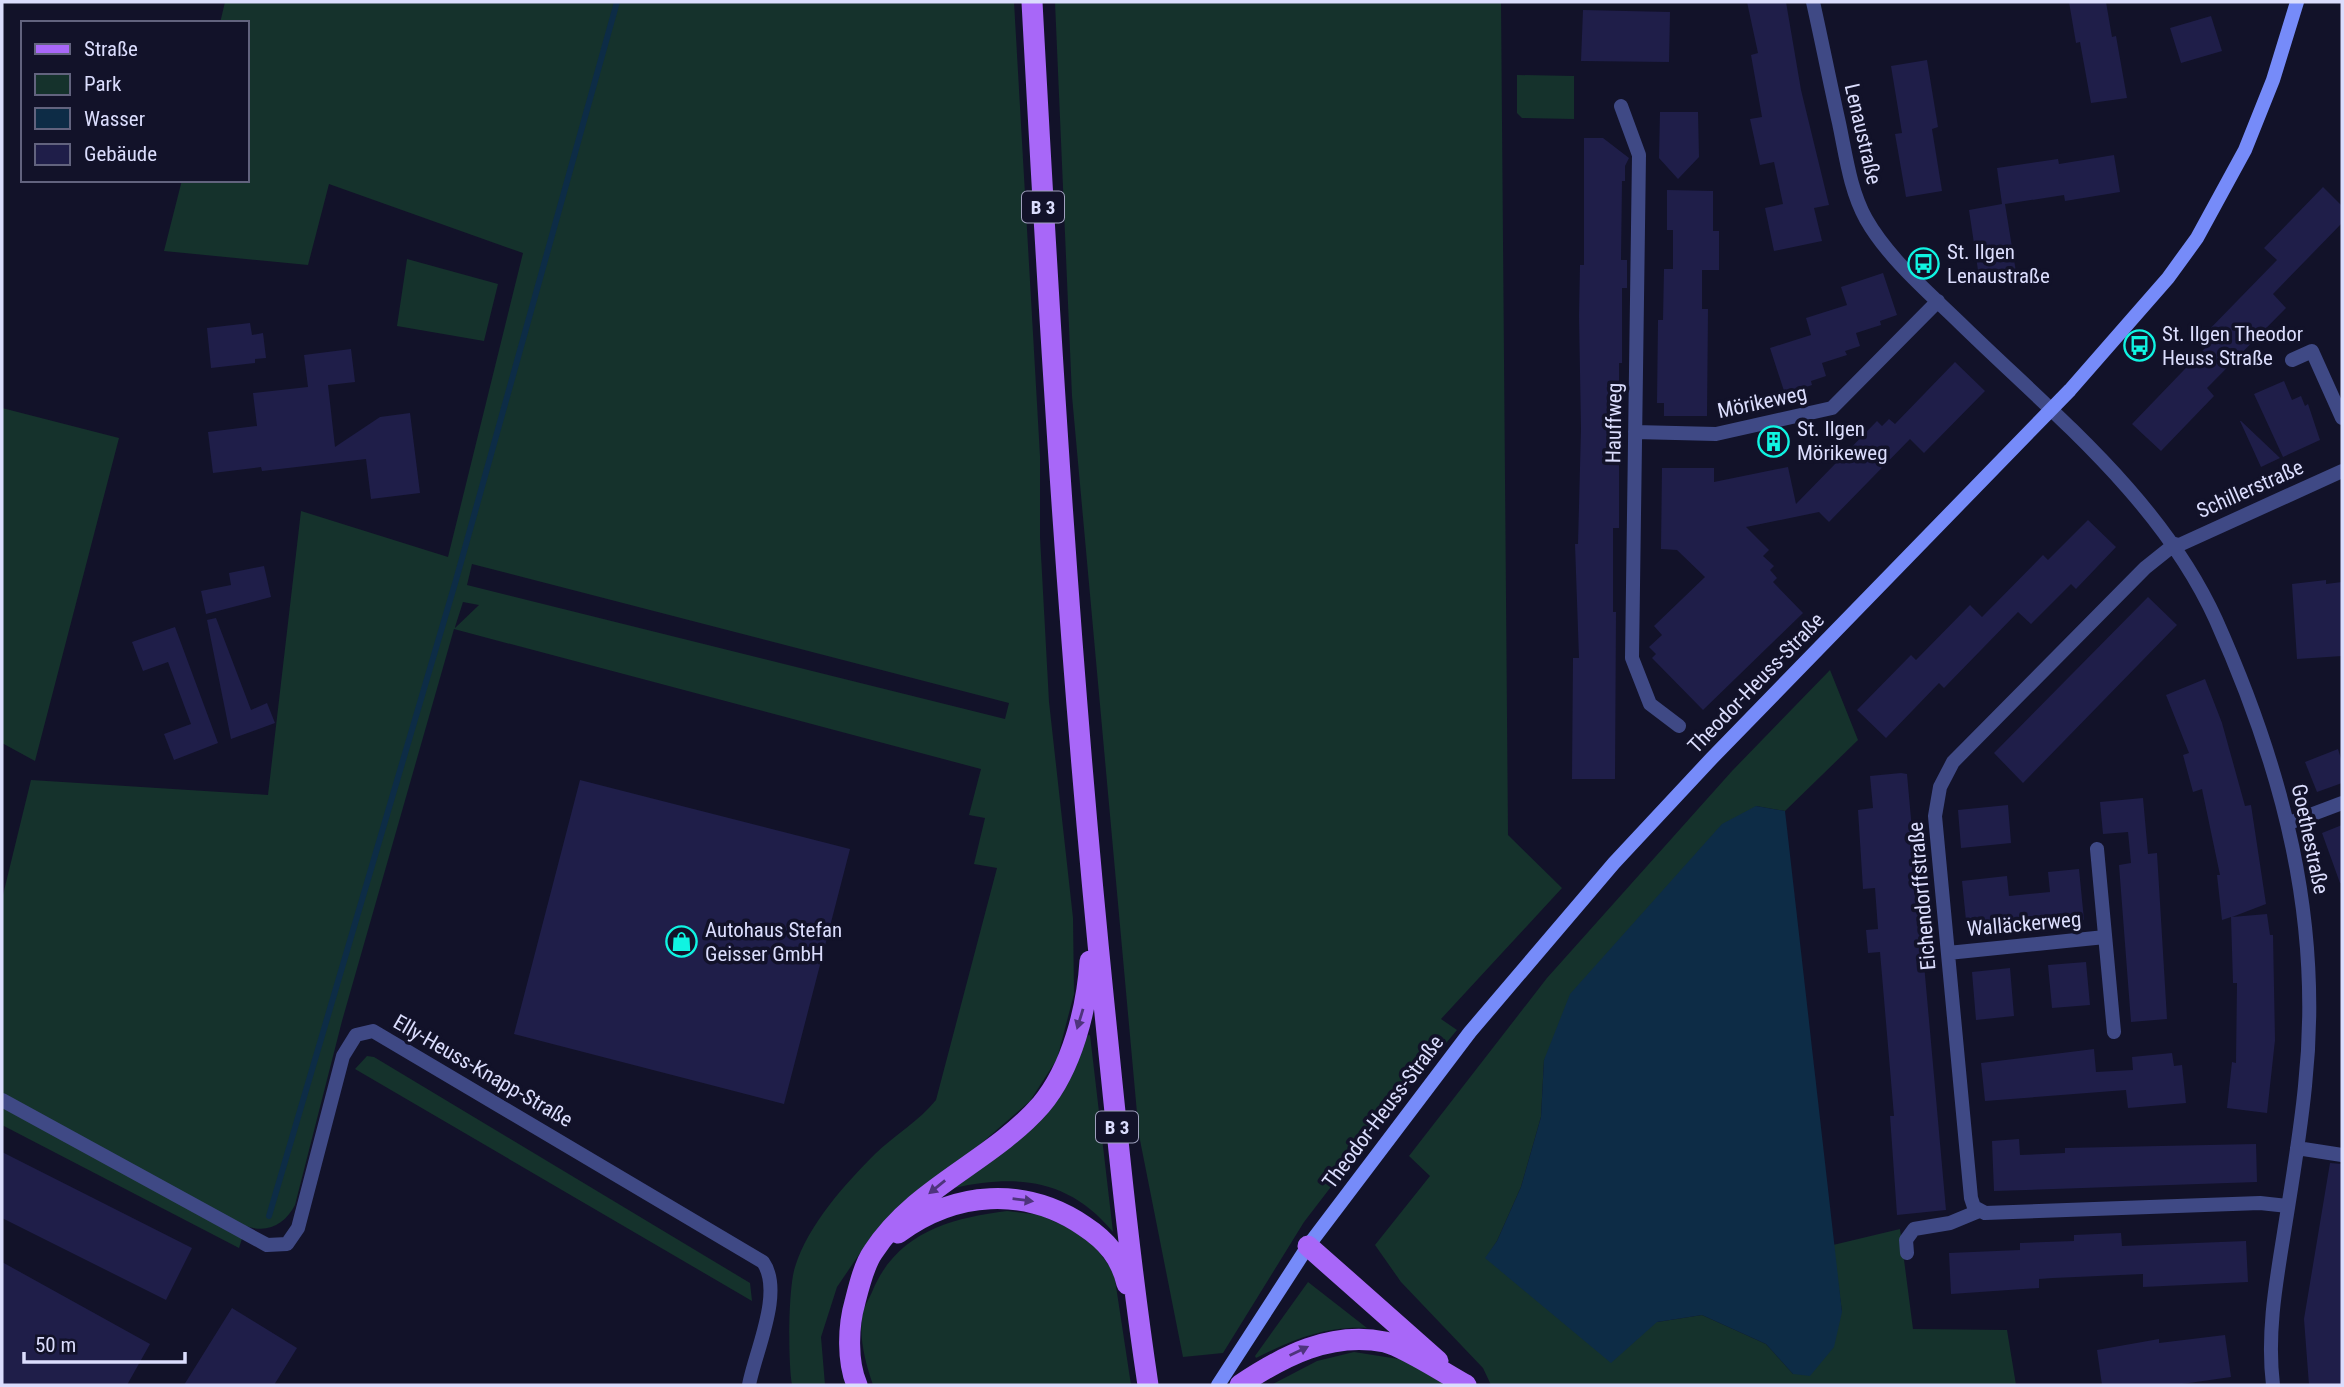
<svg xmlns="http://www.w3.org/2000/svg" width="2344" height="1387" font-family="'Roboto Condensed',sans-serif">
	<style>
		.green { fill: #15322c; fill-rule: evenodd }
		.water { fill: #0d2c46 }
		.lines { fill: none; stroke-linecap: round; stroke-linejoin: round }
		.stream { stroke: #0d2c46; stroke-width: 6 }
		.building { fill: #1f1e49 }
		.street { stroke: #3f4985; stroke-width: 14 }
		.secondary { stroke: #768bf9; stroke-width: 14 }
		.primary { stroke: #a867f8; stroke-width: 21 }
		.oneway { fill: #4e347c }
		.labels { text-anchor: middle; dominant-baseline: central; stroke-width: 7; stroke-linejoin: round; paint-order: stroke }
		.shield { fill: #121229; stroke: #9fa0bd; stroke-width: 2 }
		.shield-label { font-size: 19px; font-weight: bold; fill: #dbddfd }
		.street-label { font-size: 21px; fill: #dbddfd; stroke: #121229 }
		.poi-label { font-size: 21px; fill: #dbddfd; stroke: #121229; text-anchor: start }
	</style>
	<rect width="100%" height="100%" fill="#121229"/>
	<path class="green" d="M225 2H1014L1040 456V537L1049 702 1073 918 1074 994 1057 1059 1030 1101 977 1147 925 1185 873 1234 837 1287 821 1337 825 1385H792C788 1362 788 1289 795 1267 808 1225 845 1184 875 1154 895 1135 919 1121 936 1100L997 868 974 864 985 818 969 815 981 769 454 629 342 1021 295 1205C285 1224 268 1234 246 1226L239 1248 2 1125V899L31 780 268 795 301 511 448 557 523 253 329 184 308 265 164 251 182 180H247V23H220ZM472 564 1009 703 1005 719 467 585ZM463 602 479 605 455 628V627Z
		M1055 2H1501L1508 835 1562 888 1441 1019 1457 1030 1386 1115 1304 1222 1223 1353 1183 1357 1139 1135 1072 396Z
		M1517 75 1574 76V119L1522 118 1517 113Z
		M407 259 498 284 484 341 397 326Z
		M2 408 119 438 35 761 2 743Z
		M1830 670 1858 740 1785 811 1756 806 1544 1060 1541 1117 1521 1187 1497 1241 1486 1258 1657 1322 1702 1315 1766 1344 1793 1374 1842 1312 1833 1245 1900 1229 1913 1329 2007 1330 2016 1385H1491L1483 1368 1401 1282 1375 1245 1430 1176 1409 1156 1547 978 1732 771Z
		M1090 1035 1113 1232C1069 1179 1018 1174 954 1188L988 1164 1085 1036Z
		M367 1056 374 1057 750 1283 752 1301 355 1069Z
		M1007 1211 1040 1215 1075 1231 1095 1246 1114 1273 1131 1385H873C866 1364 859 1340 862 1317 863 1308 869 1299 872 1292 896 1233 950 1218 1007 1211Z
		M1308 1282 1367 1328C1324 1326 1293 1340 1256 1358L1255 1356Z
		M1354 1352 1405 1360 1445 1385H1271L1317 1361Z"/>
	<path class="water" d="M1756 806 1785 811 1842 1312 1834 1347 1810 1376 1793 1374 1766 1344 1702 1315 1657 1322 1611 1363 1485 1258 1497 1241 1521 1187 1541 1117 1544 1060 1570 994 1722 824Z"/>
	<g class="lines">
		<path class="stream" d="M269 1216 456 580 617 2"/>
	</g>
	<path class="building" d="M1747 2H1786L1801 90 1829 205 1814 208 1822 241 1774 251 1765 208 1783 204 1774 162 1760 165 1750 119 1762 117 1751 55 1758 53Z
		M2069 2H2106L2112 37 2116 36 2127 98 2091 103 2080 42 2076 43Z
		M1583 10 1670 12 1669 62 1581 61Z
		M2211 16 2222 51 2181 63 2170 28Z
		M1927 60 1938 127 1932 129 1942 191 1906 197 1895 134 1902 133 1891 66Z
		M1660 112H1698L1699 157 1678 179 1659 158Z
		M1584 138H1603L1629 158 1625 166V181H1622L1621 260H1627V288H1622V363H1619V528H1613V612H1616L1615 779H1572L1573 658H1579L1575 544H1578L1581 429 1579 316 1580 265H1584Z
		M2114 155 2120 192 2065 201 2064 195 2005 204 2016 272 1979 277 1969 210 2002 204 1997 168 2058 159 2059 164Z
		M2323 187 2342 206V223L2273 294 2286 308 2207 388 2214 396 2161 451 2132 424 2207 346 2200 339 2277 260 2264 248Z
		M1667 190 1713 191V231H1719V270H1702V309H1708L1707 416H1664V403H1657L1658 320H1663L1664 269H1673V230H1667Z
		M1883 273 1897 315 1880 321 1881 325 1856 333 1860 346 1845 351 1847 355 1822 363 1826 376 1811 381 1812 385 1785 394 1770 348 1811 335 1806 318 1847 305 1841 287Z
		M250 323 252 335 263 333 266 358 255 359V363L211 368 207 328Z
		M351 349 355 382 328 385 335 447 380 417 410 413 420 493 371 499 366 459 262 471 261 467 213 473 208 432 257 426 253 393 308 387 304 355Z
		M1955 362 1985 391 1924 453 1910 439 1829 522 1819 512 1746 527 1769 550 1763 556 1774 566 1770 570 1777 578 1773 582 1803 613 1703 710 1652 658 1656 654 1649 647 1662 635 1654 626 1705 577 1677 550 1661 549 1662 468H1714V482L1788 467 1796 504 1877 421 1882 426 1889 419 1895 424Z
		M2284 381 2292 400 2301 396 2305 406 2308 404 2320 440 2283 457 2254 394Z
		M2240 421H2241L2280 458 2261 467Z
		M2088 520 2116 547 2076 589 2071 584 2031 624 2018 612 1944 688 1939 683 1886 738 1857 710 1911 655 1916 660 1970 605 1982 617 2043 555 2048 560Z
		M264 566 271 597 206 614 201 591 231 585 229 573Z
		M2326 580V584L2342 582V656L2297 659 2292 584Z
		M2148 597 2177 625 2023 783 1994 753Z
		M216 618 251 710 267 703 275 723 231 739 207 620Z
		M175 627 218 743 174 760 164 734 191 724 168 662 143 671 132 642Z
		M2205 679 2222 723 2245 806 2251 805 2266 904 2232 917 2267 914 2270 935H2273L2275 1040 2267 1113 2227 1108 2232 1062 2236 1063 2237 983H2233L2231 917 2222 920 2217 875H2220L2202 789 2193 792 2183 755 2189 753 2166 695Z
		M2338 749 2342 762V783L2317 792 2305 762Z
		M1901 773 1907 774 1946 1210 1897 1215 1890 1116H1894L1880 952 1868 953 1866 930 1878 929 1875 888 1863 889 1858 810 1873 808 1870 776Z
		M580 780 850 849 784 1104 514 1034Z
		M2143 798 2148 854 2157 853 2167 1019 2131 1022 2119 865 2131 863 2128 832 2103 834 2100 802Z
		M2008 805 2011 843 1961 848 1958 810Z
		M2342 825V883H2340L2322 833Z
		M2079 869 2084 920 1967 930 1962 881 2007 876 2009 896 2050 892 2048 872Z
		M2086 962 2090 1005 2052 1008 2048 965Z
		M2010 968 2014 1016 1976 1020 1972 972Z
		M2094 1049 2096 1072 2133 1070 2132 1057 2172 1053 2174 1066 2182 1065 2186 1103 2128 1108 2126 1090 1985 1101 1981 1063Z
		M2019 1139 2020 1155 2065 1153V1148L2256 1144 2257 1182 1994 1191 1992 1141Z
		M2 1152 192 1248 166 1300 2 1218Z
		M2330 1163 2342 1164V1385H2309L2304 1319Z
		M2121 1233 2122 1246 2246 1241 2248 1282 2143 1287V1274L2053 1278 2039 1279V1288L1951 1294 1949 1253 2020 1250V1243L2074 1241V1235Z
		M2 1262 150 1344 127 1385H2Z
		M232 1308 297 1348 274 1385H184Z
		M2225 1335 2231 1377 2175 1385H2102L2097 1350 2159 1339V1343Z"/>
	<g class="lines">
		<path class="street" d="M1813 2C1822 42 1830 83 1839 123 1846 156 1850 190 1866 219 1888 258 1928 292 1960 323 2053 414 2161 499 2216 620 2283 770 2323 920 2305 1086 2300 1137 2291 1188 2283 1239 2275 1288 2267 1336 2273 1385
			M1621 106 1639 155 1632 658 1650 704 1679 726
			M2292 360 2312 351 2342 418
			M1635 432 1716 434 1832 408 1938 301
			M2175 544 2145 568 1953 762 1940 787 1935 816 1971 1198 1974 1207 1985 1213 2260 1203 2288 1206
			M2177 546 2342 471
			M2289 823 2342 803
			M2097 849 2114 1032
			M1948 953 2105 937
			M2 1100 267 1245 287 1244 298 1228 343 1056 356 1035 373 1031 763 1262C784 1292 755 1352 749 1385
			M2297 1148 2342 1155
			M1907 1253 1906 1240 1914 1229 1950 1223 1979 1211"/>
		<path class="secondary" d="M1218 1385 1308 1246 1470 1032 1614 863 1712 758 2070 390 2168 278 2197 238 2245 150 2273 80 2297 2"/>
		<path class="primary" d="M1032 2C1050 337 1070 670 1104 1004 1117 1131 1129 1259 1148 1385
			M898 1233C955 1191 1025 1186 1084 1226 1107 1241 1121 1258 1127 1284
			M1308 1246 1438 1361
			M857 1385C847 1362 848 1326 855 1302 859 1286 864 1265 873 1252 915 1187 991 1162 1041 1105 1072 1068 1087 1008 1090 961
			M1240 1385C1283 1356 1331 1331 1385 1342 1405 1347 1446 1374 1466 1385"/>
	</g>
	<defs><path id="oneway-solid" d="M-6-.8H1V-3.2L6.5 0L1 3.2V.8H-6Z" transform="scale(1.75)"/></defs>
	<g class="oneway">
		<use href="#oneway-solid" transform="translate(1080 1019) rotate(107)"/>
		<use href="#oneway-solid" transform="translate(937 1187) rotate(141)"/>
		<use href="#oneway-solid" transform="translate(1023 1200) rotate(7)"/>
		<use href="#oneway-solid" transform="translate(1299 1351) rotate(-26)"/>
	</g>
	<defs>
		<symbol id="bus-ring" viewBox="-11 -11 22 22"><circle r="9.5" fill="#121229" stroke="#10f4e2" stroke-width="1.5"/><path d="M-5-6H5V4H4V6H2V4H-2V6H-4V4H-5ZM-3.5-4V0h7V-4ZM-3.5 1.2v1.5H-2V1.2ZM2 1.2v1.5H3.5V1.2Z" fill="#10f4e2"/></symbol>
		<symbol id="building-ring" viewBox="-11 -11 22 22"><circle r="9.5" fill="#121229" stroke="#10f4e2" stroke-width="1.5"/><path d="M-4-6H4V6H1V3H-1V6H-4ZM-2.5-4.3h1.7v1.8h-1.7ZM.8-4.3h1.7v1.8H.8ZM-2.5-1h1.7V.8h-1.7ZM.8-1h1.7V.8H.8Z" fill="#10f4e2"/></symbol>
		<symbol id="shop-ring" viewBox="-11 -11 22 22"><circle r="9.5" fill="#121229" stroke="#10f4e2" stroke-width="1.5"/><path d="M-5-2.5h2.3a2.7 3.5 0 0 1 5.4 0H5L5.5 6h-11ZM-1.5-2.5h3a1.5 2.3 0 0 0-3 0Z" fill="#10f4e2"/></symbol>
	</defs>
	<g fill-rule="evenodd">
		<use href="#bus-ring" x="1906" y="246" width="35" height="35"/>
		<use href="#bus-ring" x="2122" y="328" width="35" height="35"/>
		<use href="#building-ring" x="1756" y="424" width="35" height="35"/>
		<use href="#shop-ring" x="664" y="924" width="35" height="35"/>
	</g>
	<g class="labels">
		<g class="shield">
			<rect x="1022" y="191.5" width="42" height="31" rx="5"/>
			<rect x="1096" y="1111.5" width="42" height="31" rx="5"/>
		</g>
		<g class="shield-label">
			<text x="1043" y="207">B 3</text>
			<text x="1117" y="1127">B 3</text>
		</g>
		<g class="street-label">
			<text transform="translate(1863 134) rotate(77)">Lenaustraße</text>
			<text transform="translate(1762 402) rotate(-12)">Mörikeweg</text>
			<text transform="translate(1614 423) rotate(-89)">Hauffweg</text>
			<text transform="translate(2250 489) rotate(-24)">Schillerstraße</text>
			<text transform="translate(1756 683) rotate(-46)">Theodor-Heuss-Straße</text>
			<text transform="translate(2310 839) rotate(78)">Goethestraße</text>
			<text transform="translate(1922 896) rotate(-95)">Eichendorffstraße</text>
			<text transform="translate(2024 924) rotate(-5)">Walläckerweg</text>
			<text transform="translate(483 1071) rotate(30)">Elly-Heuss-Knapp-Straße</text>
			<text transform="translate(1383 1112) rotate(-53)">Theodor-Heuss-Straße</text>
		</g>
		<g class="poi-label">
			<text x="1947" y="252">St. Ilgen<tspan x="1947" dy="24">Lenaustraße</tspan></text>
			<text x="2162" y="334">St. Ilgen Theodor<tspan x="2162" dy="24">Heuss Straße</tspan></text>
			<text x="1797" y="429">St. Ilgen<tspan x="1797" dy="24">Mörikeweg</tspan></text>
			<text x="705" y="930">Autohaus Stefan<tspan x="705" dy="24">Geisser GmbH</tspan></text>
		</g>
	</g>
	<rect width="2344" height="1387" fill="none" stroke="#dbddfd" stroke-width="7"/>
	<rect x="21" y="21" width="228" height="161" fill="#121229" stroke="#62637e" stroke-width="2"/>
	<rect x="35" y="44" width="35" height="10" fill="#a867f8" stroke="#62637e" stroke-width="2"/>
	<text x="84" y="56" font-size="21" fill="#dbddfd">Straße</text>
	<rect x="35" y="74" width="35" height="21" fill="#15322c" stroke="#62637e" stroke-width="2"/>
	<text x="84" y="91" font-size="21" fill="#dbddfd">Park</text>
	<rect x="35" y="108" width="35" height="21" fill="#0d2c46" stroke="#62637e" stroke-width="2"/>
	<text x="84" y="126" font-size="21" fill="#dbddfd">Wasser</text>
	<rect x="35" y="144" width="35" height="21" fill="#1f1e49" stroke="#62637e" stroke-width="2"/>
	<text x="84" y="161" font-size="21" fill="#dbddfd">Gebäude</text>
	<path d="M24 1352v10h161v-10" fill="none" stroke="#dbddfd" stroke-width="3.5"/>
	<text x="35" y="1352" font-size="21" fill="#dbddfd" stroke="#121229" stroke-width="5" paint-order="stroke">50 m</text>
</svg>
